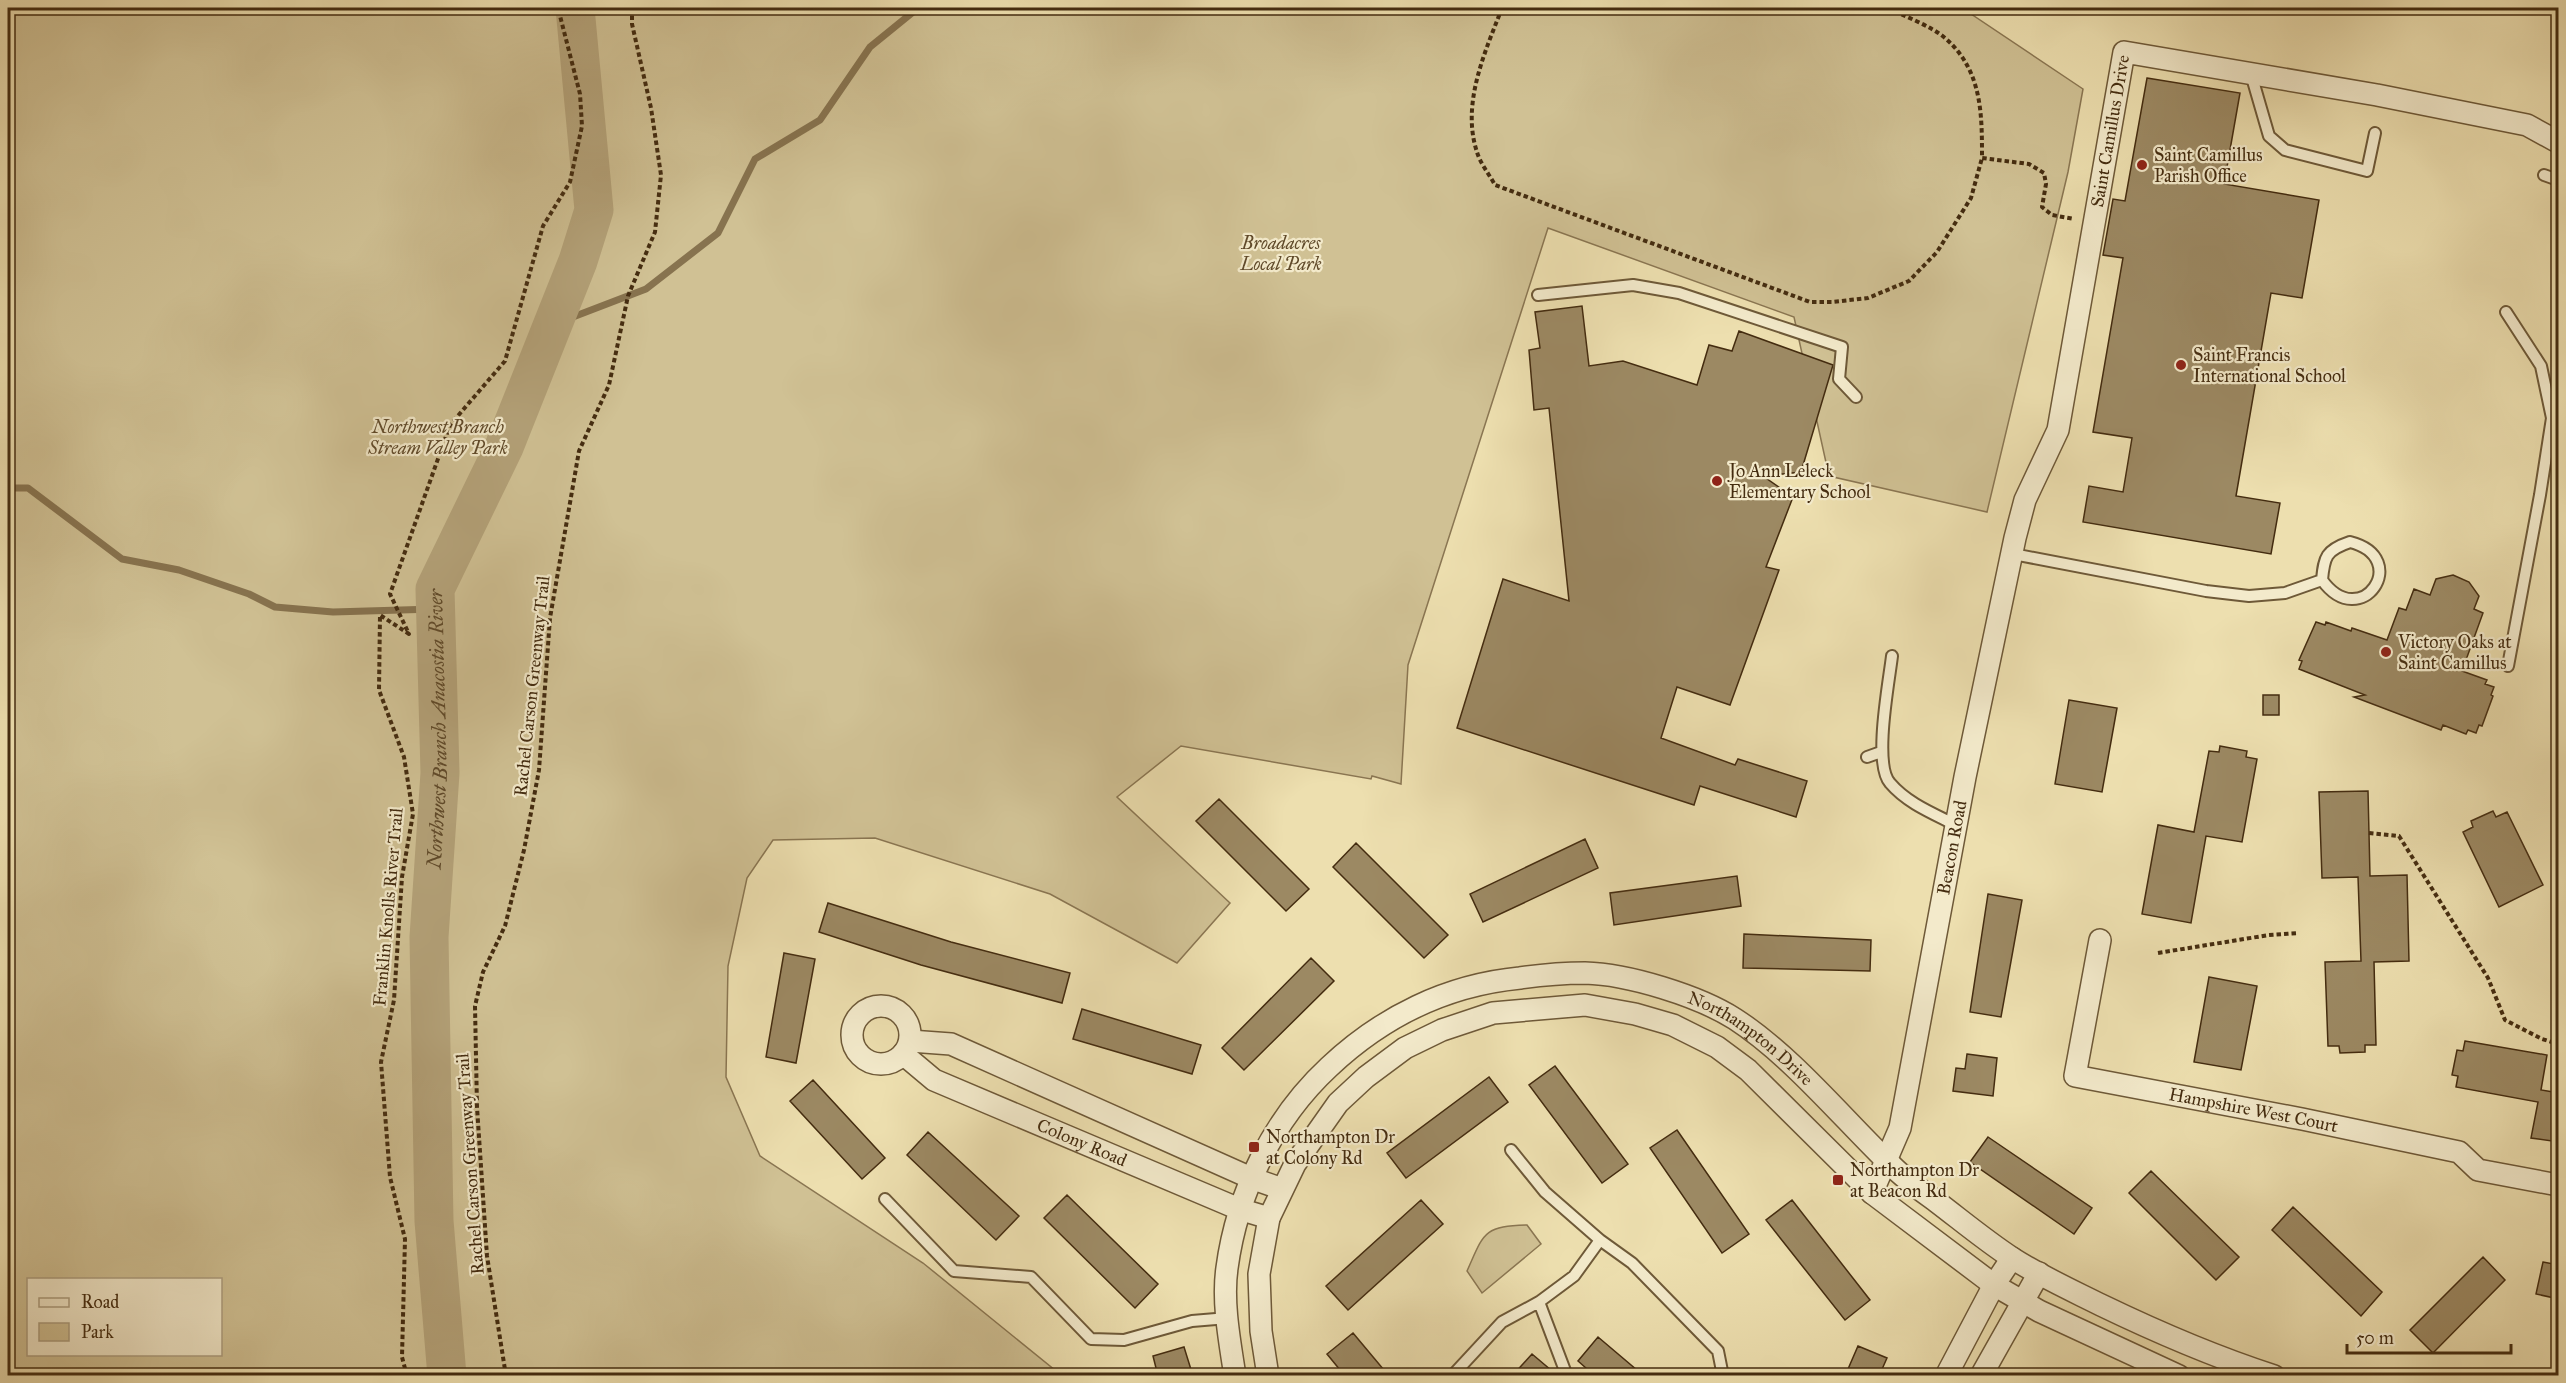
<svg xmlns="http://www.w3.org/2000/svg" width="2566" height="1383" font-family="'IM FELL Great Primer',serif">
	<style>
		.green { fill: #d0c194; stroke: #8a7652; stroke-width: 1.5; fill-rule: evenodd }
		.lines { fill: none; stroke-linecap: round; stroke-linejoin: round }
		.stream { stroke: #87734f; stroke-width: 7 }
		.river { stroke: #b4a279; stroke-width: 39 }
		.building { fill: #9c8963; stroke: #442c10; stroke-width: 1.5 }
		.service-casing { stroke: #6e5938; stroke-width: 14 }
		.minor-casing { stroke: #6e5938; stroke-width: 24 }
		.path { stroke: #442c10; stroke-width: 4; stroke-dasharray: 4.5 3; stroke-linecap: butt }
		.service { stroke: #f3eacb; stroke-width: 10 }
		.minor { stroke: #f3eacb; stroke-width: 21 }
		.poi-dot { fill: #8f2418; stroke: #f3eacb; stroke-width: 2 }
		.labels { text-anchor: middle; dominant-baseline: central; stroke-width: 4.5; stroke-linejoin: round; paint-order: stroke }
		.street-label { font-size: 18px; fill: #442c10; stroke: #f3eacb }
		.poi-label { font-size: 18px; fill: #442c10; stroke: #f3eacb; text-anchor: start }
		.park-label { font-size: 18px; font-style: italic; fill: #604a2a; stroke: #f3eacb }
		.water-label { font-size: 20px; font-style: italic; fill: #604a2a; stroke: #f3eacb }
	</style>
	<rect width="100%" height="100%" fill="#eddfaf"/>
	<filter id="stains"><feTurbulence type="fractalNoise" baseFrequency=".00333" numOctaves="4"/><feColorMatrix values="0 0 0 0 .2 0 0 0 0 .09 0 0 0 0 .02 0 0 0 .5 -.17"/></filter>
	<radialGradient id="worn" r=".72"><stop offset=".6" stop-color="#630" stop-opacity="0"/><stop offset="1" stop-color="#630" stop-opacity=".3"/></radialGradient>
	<path class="green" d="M8 8H1962L2083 89 2068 172 1987 512 1829 476 1794 317 1548 228 1408 665 1401 784 1372 776 1371 779 1181 746 1117 797 1230 903 1177 963 1050 894 875 838 773 840 747 878 728 966 726 1077 760 1156 923 1263 1061 1375 8 1376ZM28 1280H220V1354H28Z
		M1527 1225 1541 1244 1482 1293 1467 1271C1484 1233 1483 1226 1527 1225Z"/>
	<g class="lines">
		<path class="stream" d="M552 325 646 289 718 233 755 159 820 120 870 47 918 8
			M8 488H28L122 559 179 570 249 594 275 607 333 612 435 609"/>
		<path class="river" id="s1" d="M447 1376 434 1221 429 937 440 773 435 589 504 447 578 261 594 210 575 8"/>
	</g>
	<path class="building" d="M2147 78 2240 93 2224 184 2319 200 2302 298 2271 293 2236 496 2280 503 2271 554 2083 522 2089 486 2123 492 2132 438 2093 432 2123 258 2103 255 2113 199 2125 201Z
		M1582 306 1589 366 1623 361 1697 385 1709 345 1732 351 1739 331 1833 365 1801 472 1763 476 1793 497 1766 567 1779 570 1730 705 1677 687 1661 738 1735 765 1738 759 1807 781 1796 817 1700 786 1694 805 1457 728 1503 579 1569 601 1549 408 1534 410 1529 350 1540 348 1535 312Z
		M2453 575 2469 582 2479 596 2474 609 2483 613 2462 671 2487 680 2485 684 2494 687 2491 695 2493 696 2482 726 2479 725 2476 733 2468 730 2466 734 2443 725 2441 730 2354 697 2365 695 2299 669 2302 661 2299 660 2316 622 2325 625 2326 622 2351 631 2352 628 2387 640 2399 608 2406 610 2414 589 2430 595 2436 579Z
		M2263 695H2279V715H2263Z
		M2069 700 2117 708 2102 792 2055 784Z
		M2220 746 2247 751 2246 757 2257 759 2242 842 2206 836 2191 923 2142 914 2158 825 2194 832 2209 751 2219 752Z
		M2368 791 2370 876 2407 875 2409 961 2374 962 2376 1045H2365V1052L2340 1053 2339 1046H2328L2325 962 2361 961 2358 877 2322 878 2319 792Z
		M1219 799 1309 889 1286 911 1196 821Z
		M2493 811 2496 817 2507 812 2543 885 2499 907 2463 832 2473 827 2471 821Z
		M1585 839 1598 868 1483 922 1470 894Z
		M1356 843 1448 935 1424 958 1333 867Z
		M1737 876 1741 906 1614 925 1610 893Z
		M1988 894 2022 900 2001 1017 1970 1012Z
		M828 903 951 942 1070 973 1062 1003 921 965 819 932Z
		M1744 934 1871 940 1870 971 1743 968Z
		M784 953 815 959 796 1063 766 1057Z
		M1311 958 1334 981 1244 1070 1222 1048Z
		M2209 977 2257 986 2241 1070 2194 1062Z
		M1082 1009 1201 1045 1192 1074 1073 1039Z
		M2465 1041 2547 1055 2541 1090 2559 1093V1142L2531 1138 2538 1102 2456 1087 2458 1076 2452 1075 2457 1050 2463 1051Z
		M1967 1054 1997 1058 1993 1096 1953 1091 1956 1068 1965 1069Z
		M1555 1066 1628 1164 1602 1183 1529 1085Z
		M1489 1077 1508 1102 1406 1178 1387 1153Z
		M813 1080 885 1158 862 1179 790 1101Z
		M1677 1130 1749 1234 1722 1253 1650 1148Z
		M928 1132 1019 1216 996 1240 907 1155Z
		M1988 1137 2092 1208 2074 1234 1970 1162Z
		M2151 1171 2239 1257 2216 1280 2129 1193Z
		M1067 1195 1158 1284 1135 1308 1044 1218Z
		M1421 1200 1443 1224 1348 1310 1326 1286Z
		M1792 1200 1870 1300 1845 1320 1766 1220Z
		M2293 1207 2382 1292 2361 1316 2272 1230Z
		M2483 1257 2505 1280 2433 1353 2410 1330Z
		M2543 1262 2559 1265V1299L2536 1294Z
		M1353 1333 1389 1376H1345L1327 1354Z
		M1598 1337 1644 1376H1595L1578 1361Z
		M1858 1346 1887 1358 1879 1376H1845Z
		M1184 1347 1193 1376H1158L1153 1356Z
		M1532 1354 1558 1376H1512Z"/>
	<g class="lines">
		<defs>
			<path id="service" d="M2251 74 2269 136 2285 150 2367 171 2375 133
				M2544 175 2558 180
				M1538 295 1633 285 1679 293 1842 347 1839 379 1856 397
				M2506 312 2541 366 2552 418 2540 495 2508 666
				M2350 542C2413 558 2361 634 2322 580 2324 557 2326 550 2350 542Z
				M2013 554 2206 591 2249 596 2285 593 2322 580
				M1892 656C1889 682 1873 764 1890 783 1907 803 1932 813 1956 825
				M1867 757 1881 752
				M1511 1150 1545 1192 1600 1240
				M885 1199 954 1271 1031 1277 1091 1339 1124 1340 1192 1321 1228 1318
				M1539 1302 1567 1376
				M1452 1376 1502 1322 1539 1302 1574 1276 1600 1240 1632 1263 1718 1351 1723 1376"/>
			<g id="minor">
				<path id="s2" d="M2100 940 2075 1076 2302 1119 2459 1152 2478 1170 2558 1185"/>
				<circle cx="881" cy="1035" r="29"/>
				<path d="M910 1041 951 1044 1251 1178 1282 1189"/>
				<path id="s3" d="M903 1054 934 1080 1239 1209 1269 1218"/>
				<path id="s4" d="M1872 1193 1900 1128 1965 777 2015 538 2025 500 2058 430 2124 52 2377 95 2527 125 2558 142"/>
				<path id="s5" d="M1235 1376C1230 1343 1222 1302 1227 1268 1237 1193 1273 1119 1329 1067 1382 1017 1447 985 1520 978 1541 975 1564 973 1585 973 1628 974 1699 996 1735 1019 1792 1056 1843 1119 1892 1166 1906 1180 1922 1191 1937 1202 1962 1221 1986 1241 2012 1258 2040 1276 2071 1290 2101 1305 2157 1332 2215 1357 2274 1376"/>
				<path d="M1268 1376 1261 1331 1259 1274 1269 1218 1295 1164 1338 1103 1366 1077 1405 1048 1442 1030 1493 1013 1585 1005 1635 1014 1673 1025 1717 1047 1748 1070 1872 1193 1994 1285 2039 1311 2179 1376"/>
				<path d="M1946 1376 1994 1285 2012 1258"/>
				<path d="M1981 1376 2039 1273"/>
			</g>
		</defs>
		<use href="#service" class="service-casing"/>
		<use href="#minor" class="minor-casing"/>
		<path class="path" d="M1502 8C1485 52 1461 104 1477 152 1480 163 1489 174 1495 185L1810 302H1832L1868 298 1909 281 1937 252 1971 198 1982 158
			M1888 8C1904 16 1931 26 1945 38 1982 70 1982 113 1982 158L2029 164 2044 173 2046 184 2042 207 2052 215 2074 219
			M2369 833 2399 836 2488 978 2505 1020 2542 1039 2558 1044
			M2158 953 2269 935 2298 933
			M407 1376 402 1357 405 1239 390 1177 381 1062 394 1000 402 877 413 814 404 757 379 690 380 615 409 634 390 594 450 425 505 361 543 226 570 182 582 126 580 94 558 8
			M506 1376 487 1256 477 1107 475 1006 483 972 505 926 524 850 539 770 550 618 579 451 609 385 628 296 655 232 661 175 651 108 632 24V8"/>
		<use href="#service" class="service"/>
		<use href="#minor" class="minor"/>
	</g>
	<g class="poi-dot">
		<circle cx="2142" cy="165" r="6"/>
		<circle cx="2181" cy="365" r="6"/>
		<circle cx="1717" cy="481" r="6"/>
		<circle cx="2386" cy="652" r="6"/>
		<rect x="1248" y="1141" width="12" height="12" rx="3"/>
		<rect x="1832" y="1174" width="12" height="12" rx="3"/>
	</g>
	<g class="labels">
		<g class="street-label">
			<text stroke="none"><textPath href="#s4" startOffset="1092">Saint Camillus Drive</textPath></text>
			<text transform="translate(532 686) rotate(-84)">Rachel Carson Greenway Trail</text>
			<text stroke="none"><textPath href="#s4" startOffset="356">Beacon Road</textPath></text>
			<text transform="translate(388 907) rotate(-85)">Franklin Knolls River Trail</text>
			<text stroke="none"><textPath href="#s5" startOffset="800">Northampton Drive</textPath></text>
			<text stroke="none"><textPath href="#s2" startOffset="320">Hampshire West Court</textPath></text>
			<text stroke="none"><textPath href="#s3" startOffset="201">Colony Road</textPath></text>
			<text transform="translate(470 1164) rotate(-94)">Rachel Carson Greenway Trail</text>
		</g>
		<g class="poi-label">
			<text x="2154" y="155">Saint Camillus<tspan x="2154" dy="21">Parish Office</tspan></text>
			<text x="2193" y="355">Saint Francis<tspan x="2193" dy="21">International School</tspan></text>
			<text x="1729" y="471">Jo Ann Leleck<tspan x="1729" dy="21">Elementary School</tspan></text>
			<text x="2398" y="642">Victory Oaks at<tspan x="2398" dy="21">Saint Camillus</tspan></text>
			<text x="1266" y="1137">Northampton Dr<tspan x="1266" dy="21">at Colony Rd</tspan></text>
			<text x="1850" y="1170">Northampton Dr<tspan x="1850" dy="21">at Beacon Rd</tspan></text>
		</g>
		<g class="park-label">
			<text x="1281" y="243">Broadacres<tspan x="1281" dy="21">Local Park</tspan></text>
			<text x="438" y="427">Northwest Branch<tspan x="438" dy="21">Stream Valley Park</tspan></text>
		</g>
		<g class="water-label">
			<text stroke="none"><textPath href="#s1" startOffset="648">Northwest Branch Anacostia River</textPath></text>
		</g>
	</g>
	<rect width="2566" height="1383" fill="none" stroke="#eddfaf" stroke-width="30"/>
	<rect x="9" y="9" width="2548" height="1365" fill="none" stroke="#442c10" stroke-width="3"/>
	<rect x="15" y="15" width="2536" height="1353" fill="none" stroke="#442c10" stroke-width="1.5"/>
	<rect x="27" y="1278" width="195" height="78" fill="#f3eacb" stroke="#ad9e80" stroke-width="1.5"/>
	<rect x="39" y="1298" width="30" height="9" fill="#f3eacb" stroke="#ad9e80" stroke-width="1.5"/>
	<text x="81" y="1308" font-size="18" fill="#442c10">Road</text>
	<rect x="39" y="1323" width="30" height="18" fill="#d0c194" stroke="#ad9e80" stroke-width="1.5"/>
	<text x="81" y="1338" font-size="18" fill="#442c10">Park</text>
	<path d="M2347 1344v9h164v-9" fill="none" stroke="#442c10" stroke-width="3"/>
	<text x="2356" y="1344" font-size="18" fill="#442c10" stroke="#f3eacb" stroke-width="4.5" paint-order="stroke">50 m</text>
	<rect width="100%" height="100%" filter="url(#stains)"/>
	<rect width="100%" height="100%" fill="url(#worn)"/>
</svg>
